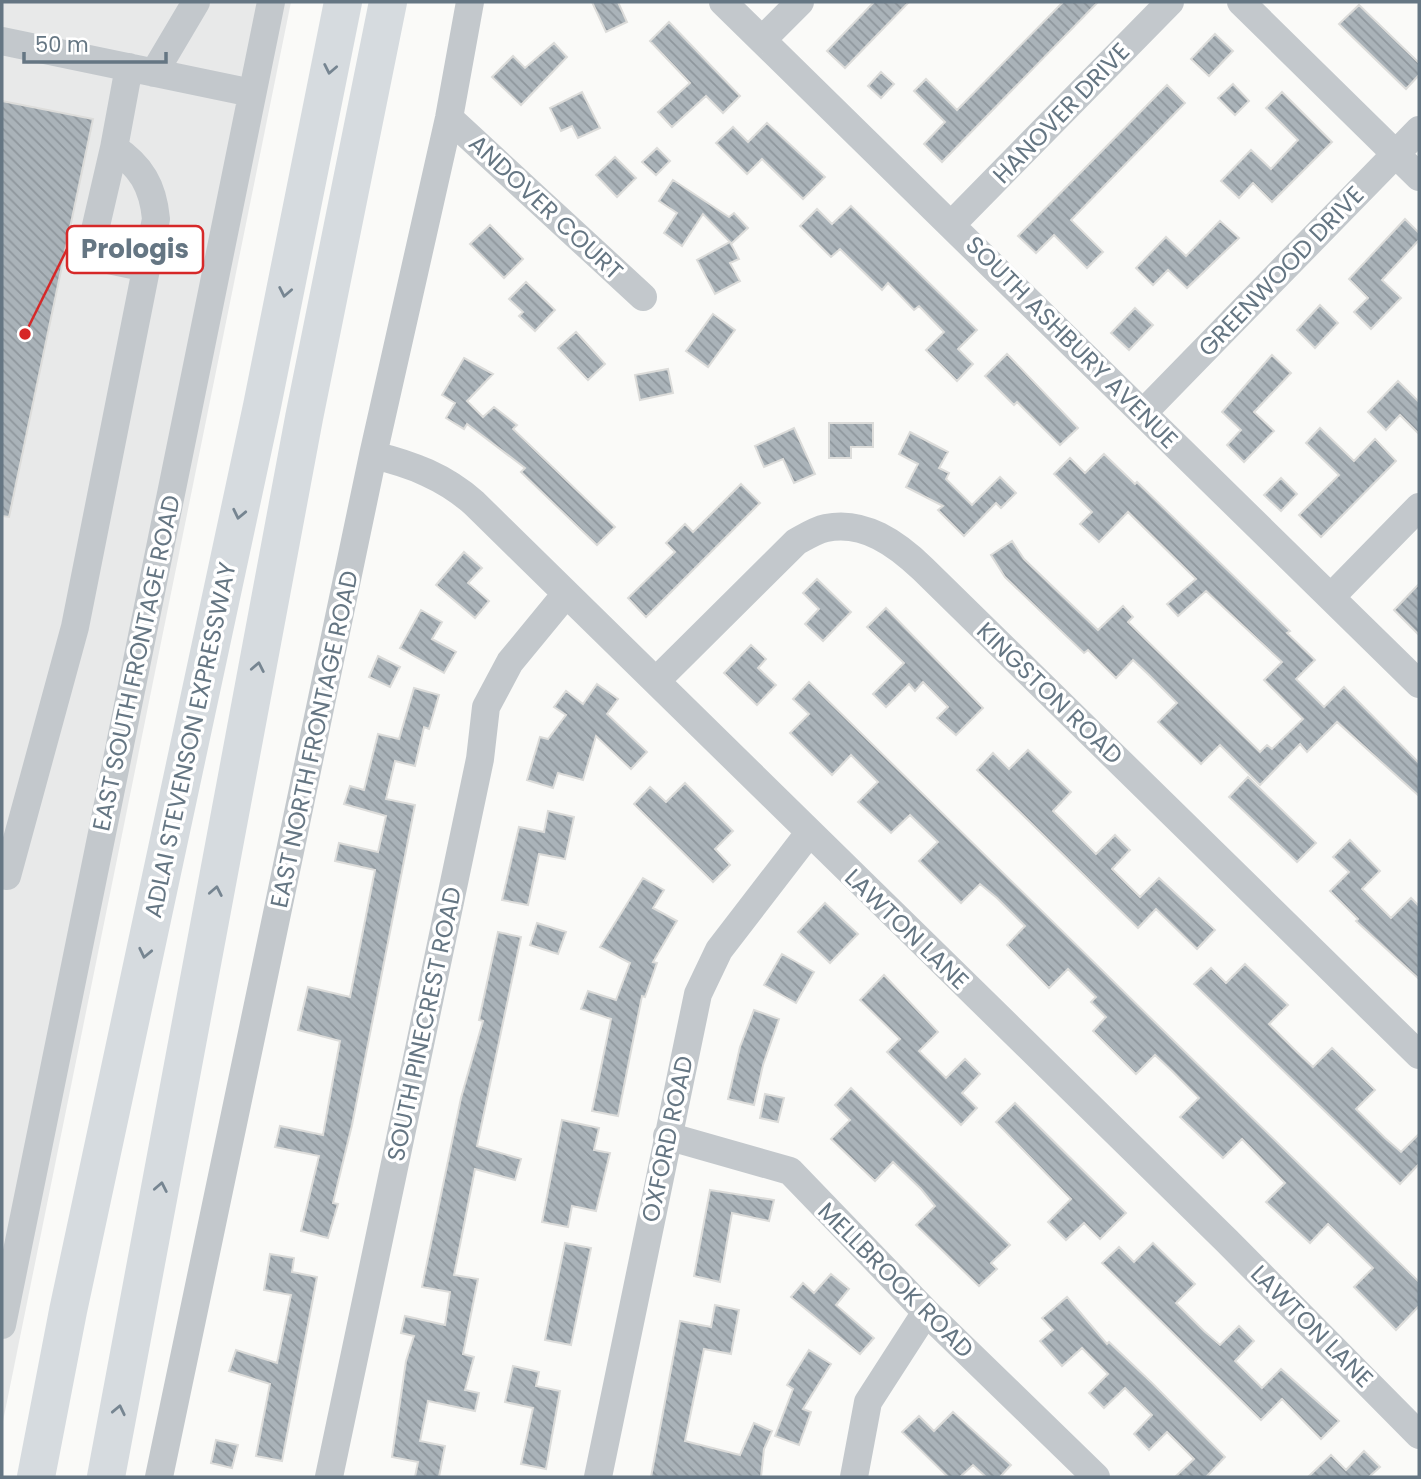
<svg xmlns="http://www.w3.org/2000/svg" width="1421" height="1479" font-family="Poppins,sans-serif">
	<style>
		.built { fill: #e8e9e9 }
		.building { fill: url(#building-back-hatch); stroke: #dcdcda; stroke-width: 2 }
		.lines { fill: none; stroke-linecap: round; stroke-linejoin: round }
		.minor { stroke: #c3c8cc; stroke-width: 28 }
		.highway { stroke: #d6dbdf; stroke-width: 38 }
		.oneway { stroke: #768591 }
		.labels { text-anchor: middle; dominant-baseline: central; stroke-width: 7; stroke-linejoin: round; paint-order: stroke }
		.street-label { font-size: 24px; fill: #657683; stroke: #fff }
		.leader { fill: none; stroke: #d62828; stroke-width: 2.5 }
		.callout-dot { fill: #d62828; stroke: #fff; stroke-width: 2.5 }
		.callout { fill: #fff; stroke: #d62828; stroke-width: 2.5 }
		.callout-label { font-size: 26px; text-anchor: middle; font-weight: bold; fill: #657683 }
	</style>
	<defs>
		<pattern id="building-back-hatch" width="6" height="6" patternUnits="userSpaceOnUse" patternTransform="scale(1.75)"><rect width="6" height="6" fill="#aab3b9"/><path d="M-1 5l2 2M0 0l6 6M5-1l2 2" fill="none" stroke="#8e969c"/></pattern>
	</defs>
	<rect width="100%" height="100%" fill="#fafaf8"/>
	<path class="built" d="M2 2H291L2 1426Z"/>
	<path class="building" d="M592 2H618L627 22 606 32Z
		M874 2H909L845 68 827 51Z
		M1063 2H1098L942 162 924 144 945 122 914 91 926 79 957 110Z
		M1359 5 1419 63V75L1406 89 1339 24Z
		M669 22 740 96 723 113 706 96 672 127 658 112 690 83 650 41Z
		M1215 34 1233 51 1209 76 1191 59Z
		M554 43 567 57 521 105 492 77 513 56 525 68Z
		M881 72 894 84 881 98 868 86Z
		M1233 84 1249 101 1235 115 1218 98Z
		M1167 85 1185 103 1071 220 1103 252 1087 268 1054 235 1036 253 1018 236Z
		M582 92 600 128 578 138 572 126 561 131 550 108Z
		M1282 92 1332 142 1272 202 1253 183 1239 198 1221 181 1251 150 1271 169 1298 140 1266 108Z
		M2 101 93 119 9 517 2 516Z
		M767 123 825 177 803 199 762 159 747 174 716 143 733 127 748 142Z
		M657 148 670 161 656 175 642 162Z
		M615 157 636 178 617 197 596 175Z
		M673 180 729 217 734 213 748 228 731 244 739 259 730 263 740 281 715 294 697 260 730 242 703 214 682 246 664 233 677 213 659 201Z
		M851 206 977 330 958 349 973 364 957 381 926 350 944 332 919 306 914 310 888 283 882 290 840 249 831 257 800 226 817 209 832 224Z
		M1405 219 1419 233V240L1382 280 1401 298 1371 329 1354 312 1368 298 1349 279Z
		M1220 221 1239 238 1187 288 1168 270 1153 285 1136 268 1166 237 1186 256Z
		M490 225 523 259 504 278 470 244Z
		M526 282 555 310 535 331 519 316 523 312 509 299Z
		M1320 305 1338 323 1315 348 1297 330Z
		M1135 308 1153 325 1129 350 1111 333Z
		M713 314 735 330 708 367 686 351Z
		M576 332 605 364 588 380 558 348Z
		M1007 354 1078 428 1060 445 1017 402 1014 405 985 376Z
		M1272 355 1291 373 1254 412 1274 431 1244 462 1227 445 1241 430 1222 412Z
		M464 358 493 374 467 401 483 417 494 407 517 425 513 429 615 527 597 545 521 472 525 468 467 424 464 429 446 418 455 403 442 395Z
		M668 369 673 393 640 400 635 375Z
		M1398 381 1419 402V434L1400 415 1386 430 1368 412Z
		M829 423H873V447H851V458H829Z
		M794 428 815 474 794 483 783 459 764 467 755 446Z
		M1320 428 1354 461 1375 439 1396 461 1321 537 1299 515 1339 475 1306 443Z
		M910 432 948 452 939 468 949 473 946 479 972 505 1000 477 1016 493 1001 508 996 503 964 536 938 510 943 506 906 487 918 464 899 454Z
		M1104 454 1135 484 1137 482 1290 631 1287 633 1315 660 1296 679 1324 707 1344 687 1419 763V796L1337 722 1307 752 1300 744 1260 785 1220 745 1201 764 1158 722 1177 703 1149 675 1133 660 1116 678 1088 650 1084 653 1005 577 991 555 1012 541 1024 559 1098 630 1123 606 1133 617 1128 622 1260 752 1267 745 1272 749 1303 719 1264 680 1282 662 1206 591 1178 616 1167 604 1196 579 1128 512 1099 542 1080 524 1092 512 1054 474 1070 458 1085 473Z
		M1281 478 1297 494 1281 511 1264 495Z
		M741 484 760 503 646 617 628 598 675 552 666 543 685 524 693 532Z
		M464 552 482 568 468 583 489 601 475 618 436 585Z
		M817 579 851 612 823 641 805 624 819 609 803 593Z
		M1419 584V635L1394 610Z
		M886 608 983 708 956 735 937 718 948 707 923 682 915 691 909 684 886 707 873 694 904 663 867 627Z
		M421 610 442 622 432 639 456 652 444 673 400 648Z
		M751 645 766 659 758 668 776 685 757 705 724 673Z
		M378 656 400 667 390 687 369 677Z
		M809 682 1419 1282V1306L1396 1330 1354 1287 1373 1268 1328 1224 1310 1243 1266 1202 1285 1183 1242 1139 1223 1158 1180 1117 1199 1098 1171 1070 1155 1055 1136 1074 1093 1031 1106 1017 1091 1002 1096 997 1068 969 1049 988 1007 945 1025 926 997 898 980 884 961 903 919 861 938 842 910 815 891 833 858 802 878 782 851 755 832 775 790 733 809 714 793 699Z
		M597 684 618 699 607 714 647 752 631 769 596 736 583 780 558 773 553 788 527 780 540 737 548 739 566 715 554 707 566 691 583 704Z
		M414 688 439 695 429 729 424 727 415 766 395 761 386 799 415 805 352 1125 333 1203 338 1204 328 1238 301 1231 319 1156 275 1147 280 1126 323 1135 340 1041 298 1030 308 987 350 997 375 870 335 861 339 843 378 852 386 816 344 804 350 786 364 790 378 734 399 739Z
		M1028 750 1071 792 1053 811 1096 854 1115 835 1130 850 1112 869 1140 897 1159 878 1215 930 1197 949 1156 909 1138 928 977 770 993 753 1009 769Z
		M1248 777 1316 843 1297 862 1229 797Z
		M685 783 733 831 715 849 730 865 713 882 634 804 650 787 666 802Z
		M548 811 574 817 565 859 539 854 528 905 502 900 519 827 544 832Z
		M1350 840 1380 871 1362 889 1391 918 1411 898 1419 906V979L1356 921 1358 919 1330 891 1349 872 1333 857Z
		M643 878 664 890 653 908 677 921 653 962 657 963 645 997 642 996 618 1116 592 1111 611 1019 581 1009 588 991 616 1000 630 963 600 947Z
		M825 903 858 934 830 963 798 932Z
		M537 923 566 932 558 954 530 945Z
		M498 932 521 937 477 1146 521 1159 515 1180 475 1169 454 1275 478 1279 463 1354 474 1357 465 1390 479 1393 475 1411 428 1401 420 1441 445 1446 439 1477H415L418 1462 392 1457 406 1361 414 1336 401 1333 405 1316 445 1325 450 1292 422 1287 461 1098 483 1021 479 1020Z
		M782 954 814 972 796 1003 764 985Z
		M1245 964 1288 1005 1269 1024 1297 1052 1313 1067 1332 1048 1375 1090 1356 1109 1385 1138 1401 1152 1419 1134V1164L1400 1184 1194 984 1211 968 1226 983Z
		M884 975 938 1032 919 1051 946 1078 965 1059 980 1074 962 1093 977 1108 961 1125 887 1052 900 1039 860 1000Z
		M754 1010 779 1019 763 1065 754 1105 728 1099 740 1047Z
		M851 1088 1010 1245 991 1263 997 1269 979 1286 916 1225 935 1206 921 1189 893 1162 875 1181 831 1139 850 1120 835 1105Z
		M765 1094 784 1098 778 1122 760 1118Z
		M1015 1103 1126 1213 1100 1239 1084 1223 1066 1240 1048 1222 1071 1199 996 1122Z
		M562 1120 599 1128 594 1150 610 1153 596 1211 572 1206 568 1227 542 1222Z
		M710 1190 774 1200 769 1221 732 1213 720 1282 694 1276Z
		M565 1243 591 1248 571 1345 545 1340Z
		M1153 1243 1195 1284 1176 1303 1204 1331 1220 1345 1239 1326 1254 1341 1235 1361 1262 1388 1281 1369 1339 1421 1321 1439 1282 1399 1261 1420 1102 1263 1119 1247 1134 1262Z
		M270 1254 294 1258 292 1272 317 1277 282 1461 256 1456 270 1384 229 1371 236 1350 277 1363 291 1295 264 1290Z
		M831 1274 849 1289 836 1305 874 1338 860 1354 791 1297 803 1283 814 1293Z
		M1067 1297 1107 1344 1109 1342 1153 1384 1225 1457 1206 1477H1175L1194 1459 1167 1432 1149 1450 1134 1434 1152 1415 1125 1388 1104 1408 1089 1393 1108 1374 1082 1348 1062 1366 1040 1341 1053 1330 1042 1318Z
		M715 1305 739 1310 731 1354 704 1349 685 1441 740 1455 754 1423 772 1431 764 1449 761 1477H651L680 1321 711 1327Z
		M809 1350 831 1364 803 1409 811 1412 799 1445 775 1436 793 1389 787 1385Z
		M513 1366 539 1372 536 1386 560 1391 546 1469 521 1464 533 1408 505 1402Z
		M953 1412 1011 1465 1000 1477H986L973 1465 960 1477H948L902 1432 919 1416 934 1431Z
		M216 1440 238 1445 232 1468 211 1463Z
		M1364 1451 1380 1467 1369 1477H1308L1331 1455 1346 1470Z"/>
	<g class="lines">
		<path class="minor" d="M723 2 1419 684
			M1241 2 1419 177
			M762 40 800 2
			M2 41 252 93
			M154 73 196 2
			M449 118 643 297
			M114 148 89 256 147 268
			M952 224 1170 2
			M1144 412 1419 130
			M373 455C411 464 445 477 474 503L1227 1241 1419 1435
			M1331 597 1419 507
			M657 680 796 542C805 537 816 530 826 528 864 520 897 544 923 569L1419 1055
			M2 875 7 876 75 627 156 219C153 186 141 166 114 148L129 67
			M667 1136 790 1171 926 1312 1096 1477
			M2 1325 271 2
			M159 1477 373 455 449 118 470 2
			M329 1477 480 759 486 707 510 662 566 594
			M598 1477 698 994 719 950 809 833
			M854 1477 868 1402 926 1312"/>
		<path class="highway" d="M36 1477 68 1311 262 406 343 2
			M106 1477 304 418 388 2"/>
	</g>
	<defs><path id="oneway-chevron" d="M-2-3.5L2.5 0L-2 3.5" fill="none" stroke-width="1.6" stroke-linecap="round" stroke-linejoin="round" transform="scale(1.75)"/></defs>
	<g class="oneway">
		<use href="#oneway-chevron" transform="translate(330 69) rotate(101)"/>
		<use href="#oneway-chevron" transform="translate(285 292) rotate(101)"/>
		<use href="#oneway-chevron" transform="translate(239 514) rotate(102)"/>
		<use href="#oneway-chevron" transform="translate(258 667) rotate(-79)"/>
		<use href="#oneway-chevron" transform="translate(216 891) rotate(-79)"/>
		<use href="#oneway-chevron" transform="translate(145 953) rotate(102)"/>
		<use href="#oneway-chevron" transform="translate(161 1187) rotate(-79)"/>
		<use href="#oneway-chevron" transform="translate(119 1410) rotate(-78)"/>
	</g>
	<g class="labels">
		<g class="street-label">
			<text transform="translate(1061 113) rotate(-46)">HANOVER DRIVE</text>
			<text transform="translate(546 207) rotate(43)">ANDOVER COURT</text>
			<text transform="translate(1281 271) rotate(-46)">GREENWOOD DRIVE</text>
			<text transform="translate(1072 342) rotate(45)">SOUTH ASHBURY AVENUE</text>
			<text transform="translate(136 663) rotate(-78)">EAST SOUTH FRONTAGE ROAD</text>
			<text transform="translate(1050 693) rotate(44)">KINGSTON ROAD</text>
			<text transform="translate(314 739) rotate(-78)">EAST NORTH FRONTAGE ROAD</text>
			<text transform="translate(190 740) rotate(-78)">ADLAI STEVENSON EXPRESSWAY</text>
			<text transform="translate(907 929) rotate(44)">LAWTON LANE</text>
			<text transform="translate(424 1024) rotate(-78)">SOUTH PINECREST ROAD</text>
			<text transform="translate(667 1139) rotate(-78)">OXFORD ROAD</text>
			<text transform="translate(896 1280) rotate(45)">MELLBROOK ROAD</text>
			<text transform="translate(1312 1326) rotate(45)">LAWTON LANE</text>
		</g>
	</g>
	<path class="leader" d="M25 334L67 249"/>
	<circle class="callout-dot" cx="25" cy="334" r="7"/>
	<rect class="callout" x="67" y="226" width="136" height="47" rx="7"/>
	<g class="callout-label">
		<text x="135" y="258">Prologis</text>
	</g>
	<rect width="1421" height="1479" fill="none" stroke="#657683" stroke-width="7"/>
	<path d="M24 52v10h142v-10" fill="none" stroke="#657683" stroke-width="3.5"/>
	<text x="35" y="52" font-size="21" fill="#657683" stroke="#ffffff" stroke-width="5" paint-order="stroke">50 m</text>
</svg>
